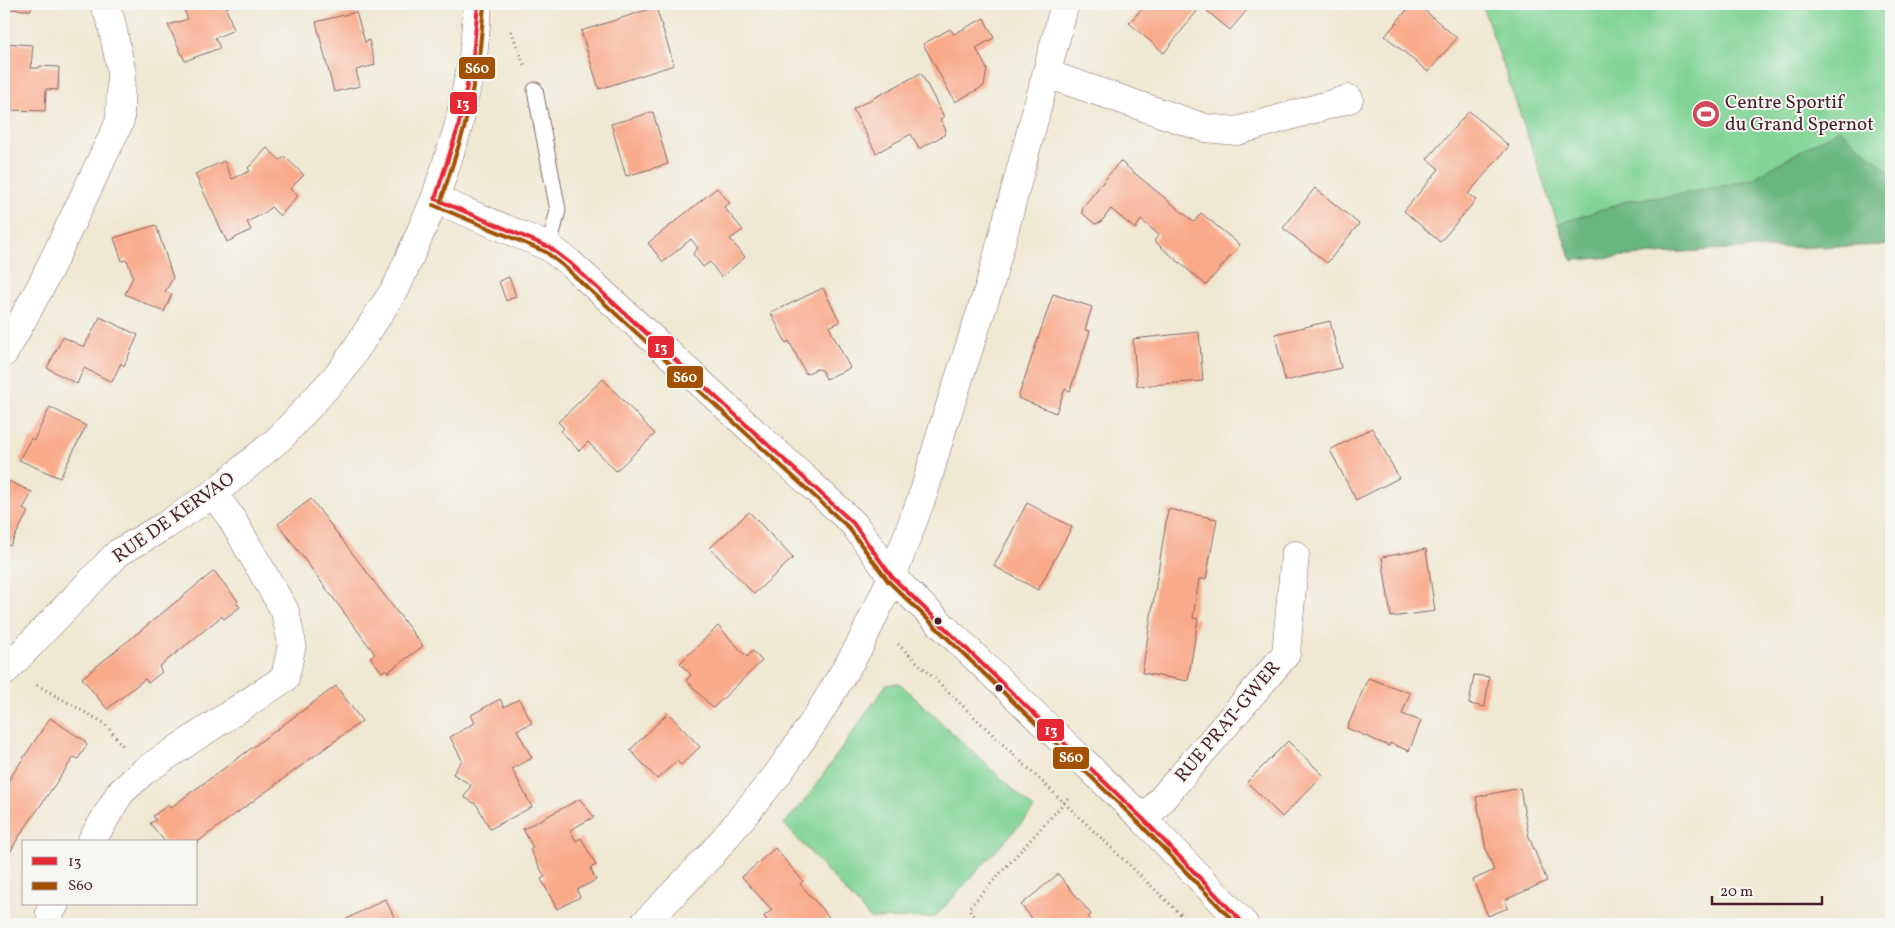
<svg xmlns="http://www.w3.org/2000/svg" width="1895" height="928" font-family="Vollkorn,serif">
	<style>
		.green { fill: #82d496; stroke: #667a60 }
		.forest { fill: #69b67f; stroke: #5a6a55 }
		.building { fill: #f9aa8b }
		.lines { fill: none; stroke-linecap: round; stroke-linejoin: round }
		.service-casing { stroke: #846565; stroke-width: 17 }
		.minor-casing { stroke: #846565; stroke-width: 29 }
		.secondary-casing { stroke: #846565; stroke-width: 29 }
		.path { stroke: #846565; stroke-width: 3; stroke-dasharray: 1 4; stroke-linecap: butt }
		.service { stroke: #fff; stroke-width: 15 }
		.minor { stroke: #fff; stroke-width: 28 }
		.secondary { stroke: #fff; stroke-width: 28 }
		.bus-1-casing { stroke: #f6f6f2; stroke-width: 8 }
		.bus-2-casing { stroke: #f6f6f2; stroke-width: 8 }
		.bus-1 { stroke: #e62834; stroke-width: 4 }
		.bus-2 { stroke: #a25100; stroke-width: 4 }
		.bus-dot { fill: #4a1f2b; stroke: #f6f6f2; stroke-width: 2 }
		.labels { text-anchor: middle; dominant-baseline: central; stroke-width: 4; stroke-linejoin: round; paint-order: stroke }
		.poi-label { font-size: 19px; fill: #4a1f2b; stroke: #f6f6f2; text-anchor: start }
		.street-label { font-size: 19px; fill: #4a1f2b; stroke: #f6f6f2 }
		.line-badge { stroke: #f6f6f2; stroke-width: 2 }
		.badge-label { font-size: 14px; text-anchor: middle; font-weight: bold; fill: #fff }
	</style>
	<rect width="100%" height="100%" fill="#f6f6f2"/>
	<filter id="ink" filterUnits="userSpaceOnUse"><feTurbulence type="fractalNoise" baseFrequency=".02" numOctaves="2"/><feDisplacementMap in="SourceGraphic" scale="10" xChannelSelector="R" yChannelSelector="G"/><feConvolveMatrix kernelMatrix="1 2 1 2 8 2 1 2 1" color-interpolation-filters="sRGB"/></filter>
	<filter id="wash" filterUnits="userSpaceOnUse"><feTurbulence type="fractalNoise" baseFrequency=".0096" numOctaves="4" result="noise"/><feDisplacementMap in="SourceGraphic" scale="20" xChannelSelector="R" yChannelSelector="G"/><feGaussianBlur stdDeviation="1.12" result="paint"/><feColorMatrix in="noise" values="0 0 0 0 0 0 0 0 0 0 0 0 0 0 0 0 0 1.4 0 .05"/><feComposite in="paint" operator="in"/></filter>
	<g filter="url(#wash)">
		<rect width="100%" height="100%" fill="#efe8d2"/>
		<path class="green" d="M1482 4H1891V245L1723 249 1572 260 1558 224Z
			M899 683 1034 809 935 917 871 919 784 824 806 799 886 685Z"/>
		<path class="forest" d="M1839 129 1891 173V245L1723 249 1572 260 1558 224 1630 200 1670 196 1709 189 1752 179Z"/>
		<g id="blocks">
			<path class="building" d="M5 4H32L31 10 4 9Z
				M181 4H234L226 8 234 30 215 38 220 48 185 61 168 25 188 19Z
				M1146 4H1252L1230 30 1201 6 1164 53 1129 23Z
				M1412 4H1417L1457 38 1428 72 1385 36Z
				M656 7 674 65 599 89 581 31Z
				M356 12 365 42 369 40 375 65 356 70 360 86 334 92 316 22Z
				M984 18 994 38 976 48 987 69 984 86 955 102 923 44 950 29 954 34Z
				M4 43 33 45 31 68H39L40 66 59 67 58 90 46 89 45 111 4 110Z
				M921 73 944 117 940 119 946 130 944 135 919 149 911 134 876 153 853 109Z
				M1469 111 1509 146 1468 194 1476 200 1440 242 1404 211 1439 169 1427 159Z
				M653 112 668 164 626 176 611 124Z
				M267 148 280 160 285 157 304 175 290 189 298 196 280 216 271 207 266 212 247 222 251 230 227 242 195 174 224 161 232 179 250 171 248 168Z
				M1120 161 1194 222 1201 213 1240 245 1206 285 1154 241 1159 235 1141 220 1135 229 1111 209 1101 222 1095 224 1082 213 1083 207Z
				M4 172 9 176 4 183Z
				M717 188 730 203 724 207 743 230 730 239 745 257 721 277 710 262 703 267 693 254 698 248 691 239 663 262 648 243Z
				M1315 188 1359 224 1327 263 1283 228Z
				M156 225 173 278 165 292 172 294 164 312 125 294 133 277 127 260 122 261 114 238Z
				M509 277 516 296 506 301 499 281Z
				M823 288 840 322 829 327 850 368 826 379 822 370 816 369 806 374 789 341 786 343 771 313Z
				M1053 294 1092 307 1085 330 1090 331 1070 391 1065 389 1056 413 1018 398Z
				M100 317 138 335 124 366 121 363 112 382 84 368 77 384 47 368 63 337 84 347Z
				M1330 321 1341 368 1285 381 1275 334Z
				M1199 332 1203 381 1137 386 1133 339Z
				M603 379 655 434 616 471 588 442 579 451 561 431 564 428 558 422Z
				M50 407 86 426 60 478 19 460 31 438 34 440Z
				M1372 428 1399 478 1356 500 1330 450Z
				M4 479 32 492 23 509 28 512 10 546 4 543Z
				M311 499 423 646 388 672 386 669 382 672 370 657 375 654 278 524Z
				M1027 503 1072 527 1038 590 994 566Z
				M1168 509 1217 519 1206 579H1199L1193 618 1198 619 1188 681 1142 673Z
				M749 512 793 558 754 594 710 548Z
				M1426 549 1435 611 1391 617 1382 557Z
				M214 571 238 601 236 603 240 607 224 619 222 616 159 667 162 672 148 683 145 679 107 709 82 678Z
				M718 626 747 657 753 651 762 661 713 708 686 680 691 675 680 663Z
				M1474 675 1489 677 1485 707 1469 704Z
				M1368 678 1410 693 1402 714 1421 721 1409 751 1390 743 1389 746 1347 728Z
				M336 686 362 721 196 843V842H165L150 823 156 820 153 816 168 805 170 808Z
				M500 699 504 707 519 699 532 723 517 730 532 758 512 769 532 807 490 829 477 805 464 797 471 785 453 774 462 760 450 737 475 723 471 715Z
				M668 713 700 747 681 765 677 761 657 779 630 750Z
				M50 718 85 741 87 745 78 759 74 757 18 838 4 863V787Z
				M1288 741 1323 775 1282 817 1247 782Z
				M1520 788 1529 837 1547 881 1505 900 1508 908 1488 916 1473 880 1494 870 1486 850 1476 797Z
				M580 799 594 817 570 830 576 841 581 838 596 865 590 868 596 880 577 890 580 897 557 909 541 879 545 877 530 850 533 848 523 829Z
				M775 848 803 881 800 884 829 917 820 924H768L769 923 764 916 772 910 742 877Z
				M1058 874 1091 914 1088 917 1094 924H1037L1021 905Z
				M385 899 398 924H337Z"/>
		</g>
	</g>
	<g filter="url(#ink)">
		<use href="#blocks" fill-opacity="0" stroke="#846565" stroke-width="1"/>
		<g class="lines">
			<defs>
				<path id="service" d="M535 90 558 210 549 247"/>
				<path id="minor" d="M1047 74 1205 128 1237 131 1349 99
					M435 199 549 247 570 263 853 523 892 577 1144 820 1244 924
					M4 353 42 284 120 121 121 69 111 21 104 4
					M1144 820 1286 654 1295 555
					M91 842 120 793 144 771 285 678 292 644 285 611 230 516 213 494
					M50 912 55 904
					M644 924 711 855 777 775 815 720 859 647 892 577 925 489 941 433 990 284 1065 4"/>
				<path id="secondary" d="M4 672 118 553 166 525 213 494 281 437 343 369 397 286 435 199 458 128 473 57 478 4"/>
			</defs>
			<use href="#service" class="service-casing"/>
			<use href="#minor" class="minor-casing"/>
			<use href="#secondary" class="secondary-casing"/>
			<path class="path" d="M511 31 525 67
				M898 644 1191 924
				M37 685 104 723 123 746
				M978 924 969 908 1070 796"/>
			<use href="#service" class="service"/>
			<use href="#minor" class="minor"/>
			<use href="#secondary" class="secondary"/>
			<defs>
				<path id="bus-1" d="M435 199 549 247 570 263 853 523 892 577 1144 820 1244 924
					M435 199 458 128 473 57 478 4"/>
				<path id="bus-2" d="M441 201 464 129 479 58 484 5
					M433 205 546 252 566 268 848 527 888 581 1140 824 1236 924"/>
			</defs>
			<use href="#bus-1" class="bus-1-casing"/>
			<use href="#bus-2" class="bus-2-casing"/>
			<use href="#bus-1" class="bus-1"/>
			<use href="#bus-2" class="bus-2"/>
		</g>
	</g>
	<defs>
		<symbol id="stadium-disc" viewBox="-11 -11 22 22"><circle r="9.5" fill="#d1495b" stroke="#f6f6f2"/><path d="M0-5a6.5 5 0 1 0 0 10a6.5 5 0 1 0 0-10ZM-3.5-1.8h7v3.6h-7Z" fill="#fff"/></symbol>
	</defs>
	<g fill-rule="evenodd">
		<use href="#stadium-disc" x="1690" y="98" width="32" height="32"/>
	</g>
	<g class="bus-dot">
		<circle cx="938" cy="621" r="4.5"/>
		<circle cx="999" cy="688" r="4.5"/>
	</g>
	<g class="labels">
		<g class="poi-label">
			<text x="1725" y="103">Centre Sportif<tspan x="1725" dy="22">du Grand Spernot</tspan></text>
		</g>
		<g class="street-label">
			<text transform="translate(174 518) rotate(-35)">RUE DE KERVAO</text>
			<text transform="translate(1228 722) rotate(-50)">RUE PRAT-GWER</text>
		</g>
	</g>
	<g class="line-badge">
		<rect x="458" y="56" width="38" height="24" rx="5" fill="#a25100"/>
		<rect x="449" y="91" width="29" height="24" rx="5" fill="#e62834"/>
		<rect x="647" y="335" width="28" height="24" rx="5" fill="#e62834"/>
		<rect x="666" y="365" width="38" height="24" rx="5" fill="#a25100"/>
		<rect x="1036" y="718" width="29" height="24" rx="5" fill="#e62834"/>
		<rect x="1052" y="746" width="38" height="24" rx="5" fill="#a25100"/>
	</g>
	<g class="badge-label">
		<text x="477" y="73">S60</text>
		<text x="463" y="108">13</text>
		<text x="661" y="352">13</text>
		<text x="685" y="382">S60</text>
		<text x="1051" y="735">13</text>
		<text x="1071" y="762">S60</text>
	</g>
	<rect width="1895" height="928" fill="none" stroke="#f6f6f2" stroke-width="20"/>
	<rect x="22" y="840" width="175" height="65" fill="#f6f6f2" stroke="#b1a0a2"/>
	<rect x="32" y="857" width="25" height="8" fill="#e62834" stroke="#b1a0a2"/>
	<text x="68" y="866" font-size="15" fill="#4a1f2b">13</text>
	<rect x="32" y="882" width="25" height="8" fill="#a25100" stroke="#b1a0a2"/>
	<text x="68" y="890" font-size="15" fill="#4a1f2b">S60</text>
	<path d="M1712 896v8h110v-8" fill="none" stroke="#4a1f2b" stroke-width="2.5"/>
	<text x="1720" y="896" font-size="15" fill="#4a1f2b" stroke="#f6f6f2" stroke-width="4" paint-order="stroke">20 m</text>
</svg>
